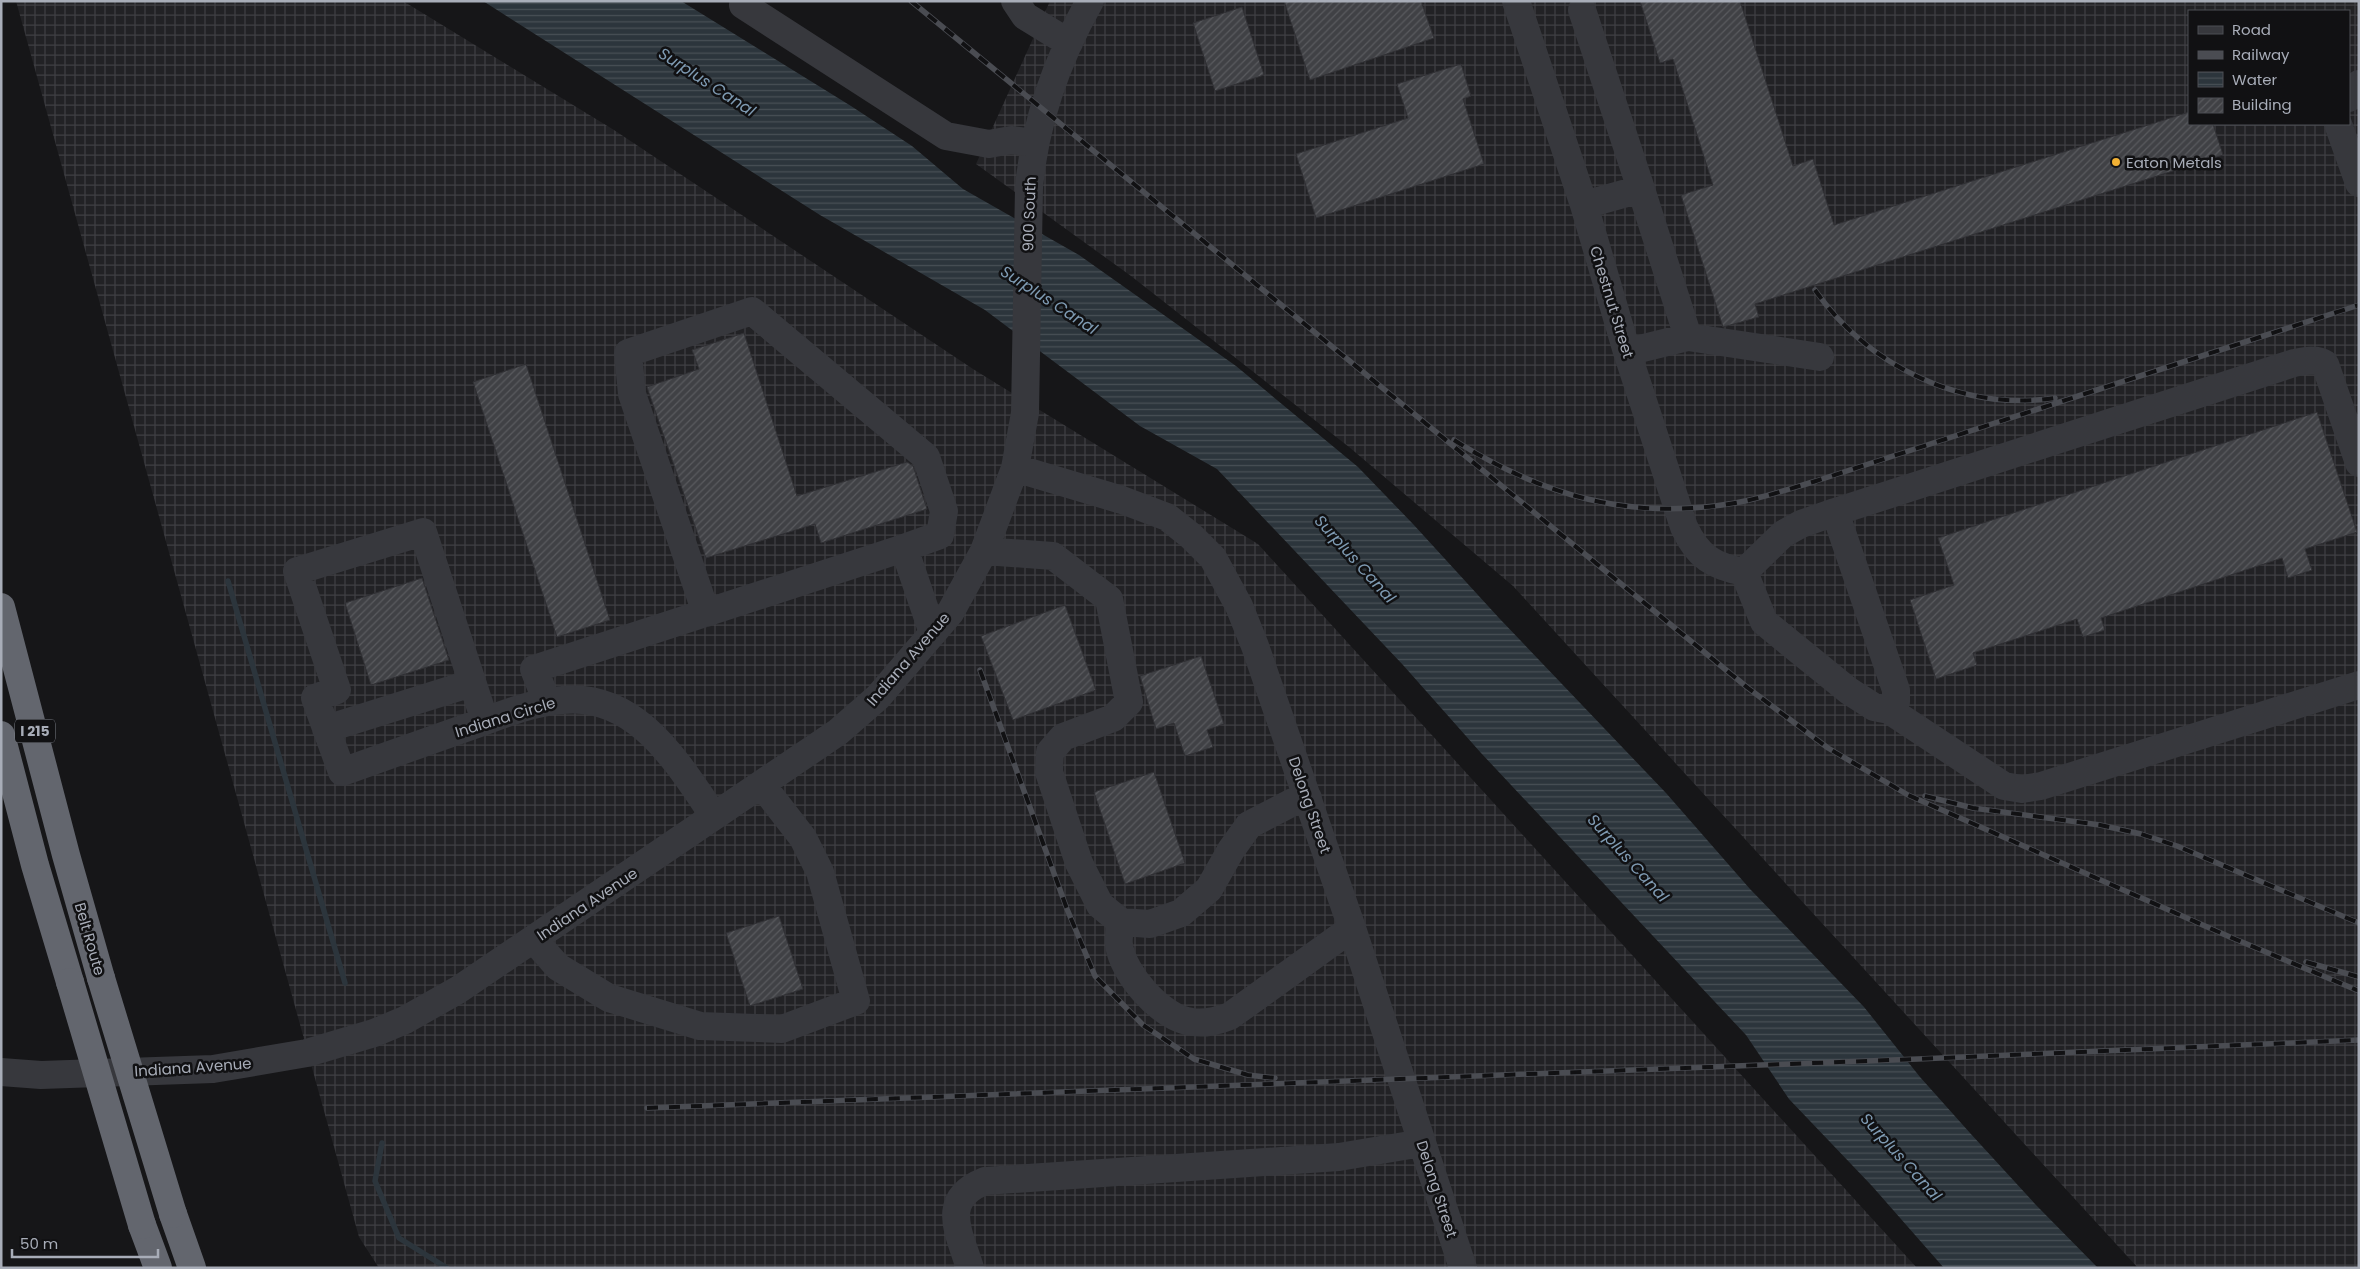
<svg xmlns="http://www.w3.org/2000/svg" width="2360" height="1269" font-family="Poppins,sans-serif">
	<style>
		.industrial { fill: url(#industrial-grid); fill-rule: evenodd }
		.water { fill: url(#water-rules) }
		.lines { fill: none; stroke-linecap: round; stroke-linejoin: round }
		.stream { stroke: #2c353c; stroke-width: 5.5 }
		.building { fill: url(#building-hatch); stroke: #303034 }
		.minor { stroke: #37383d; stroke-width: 28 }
		.highway { stroke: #63666e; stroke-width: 28 }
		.rail-casing { stroke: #4a4c52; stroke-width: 5.5 }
		.rail { stroke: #111113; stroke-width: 4; stroke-dasharray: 11; stroke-linecap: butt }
		.highway-bridge { stroke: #63666e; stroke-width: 28 }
		.poi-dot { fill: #f2b134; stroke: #111113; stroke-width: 2 }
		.labels { text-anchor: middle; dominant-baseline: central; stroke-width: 5; stroke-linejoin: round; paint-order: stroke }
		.shield { fill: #111113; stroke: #7b7e86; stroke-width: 1 }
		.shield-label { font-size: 14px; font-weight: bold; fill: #a8adb8 }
		.poi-label { font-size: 15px; fill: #a8adb8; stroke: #111113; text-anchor: start }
		.street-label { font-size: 15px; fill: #a8adb8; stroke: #111113 }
		.water-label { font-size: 16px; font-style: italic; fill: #7f9bb3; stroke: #111113 }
	</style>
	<defs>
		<pattern id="industrial-grid" width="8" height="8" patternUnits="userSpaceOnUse" patternTransform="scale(1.25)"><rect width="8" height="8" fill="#222225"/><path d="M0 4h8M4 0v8" fill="none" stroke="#3f3f43"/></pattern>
		<pattern id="water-rules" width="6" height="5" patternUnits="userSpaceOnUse" patternTransform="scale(1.25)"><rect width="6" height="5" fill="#2c353c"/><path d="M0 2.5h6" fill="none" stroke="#485056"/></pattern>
		<pattern id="building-hatch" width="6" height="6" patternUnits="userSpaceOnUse" patternTransform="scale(1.25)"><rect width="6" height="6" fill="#404145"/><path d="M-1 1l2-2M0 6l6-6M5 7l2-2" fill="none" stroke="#595a5e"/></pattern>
	</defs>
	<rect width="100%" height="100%" fill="#161618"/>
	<path class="industrial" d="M16 1H403L614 130 973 369 1258 544 1917 1268H379L359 1237Z
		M1050 1H2359V1268H2138L1513 586 1349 447 1131 276 976 164ZM2189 11H2349V124H2189Z"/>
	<path class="water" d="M483 1H681L851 106 912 146 963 189 1079 255 1236 366 1358 467 1413 524 1499 618 1666 793 1750 889 1864 1007 1920 1077 1970 1133 2036 1205 2098 1268H1944L1872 1186 1789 1099 1746 1035 1481 753 1403 665 1217 469 1140 426 985 310 820 215Z"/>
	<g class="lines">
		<path class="stream" d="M228 581 345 983
			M382 1143 375 1181 399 1238 447 1268"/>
	</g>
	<path class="building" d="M1284 1H1421L1434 38 1310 80Z
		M1640 1H1740L1793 166 1813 159 1834 225 2189 112V124H2213L2223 155 1755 304 1759 317 1723 327 1681 195 1713 185 1673 59 1660 63Z
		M1242 7 1264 75 1215 91 1193 23Z
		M1461 64 1471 96 1463 99 1484 164 1316 218 1296 154 1408 118 1397 84Z
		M744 333 797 496 907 462 913 466 927 509 821 543 815 524 706 558 647 387 699 369 692 350Z
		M526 364 610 620 557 637 473 382Z
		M2317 412 2357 532 2305 549 2312 570 2288 578 2282 558 2101 618 2105 630 2083 637 2077 619 1973 653 1977 665 1936 679 1910 600 1954 585 1938 538Z
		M422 578 449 660 371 685 345 603Z
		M1065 605 1096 690 1013 720 981 636Z
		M1201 656 1224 724 1207 730 1213 747 1185 756 1174 723 1156 729 1140 676Z
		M1154 772 1185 863 1125 884 1094 792Z
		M779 916 803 989 750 1006 726 933Z"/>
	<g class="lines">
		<path class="minor" d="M1015 1 1025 16 1069 43
			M1516 1 1584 205 1627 352 1684 527C1698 557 1713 566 1744 572
			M743 5 946 136 989 144 1011 140 1035 143
			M1582 10 1641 189
			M2349 98 2353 89 2359 84
			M2338 124 2359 183
			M1584 205 1641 189 1688 337 1820 357
			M1627 352 1688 337
			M1015 468 1122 500 1167 517 1191 536 1213 558 1239 606 1255 646 1352 928 1463 1268
			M1835 512 2294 363C2304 361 2316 358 2325 364L2359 463
			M1835 512 1896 690V702L1889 710 1874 707 1849 691 1764 622 1744 572 1783 534 1801 524Z
			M984 551 1053 556 1109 599 1129 702 1113 718 1063 737 1050 752 1049 772 1079 863 1100 905 1121 922 1150 924 1181 913 1209 889 1231 850 1249 825 1293 802 1308 798
			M706 613 632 394 628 353 752 311 926 457 944 511 940 535 904 548
			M547 702 534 669 904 548 933 633
			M1889 710 2004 786 2022 789 2041 786 2359 685
			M485 721 423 532 297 571 337 690 315 698 342 772 485 721C509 712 536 702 562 700 637 692 678 764 714 816
			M326 729 472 683
			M1121 922C1120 929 1118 938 1119 945 1123 974 1162 1019 1192 1022 1206 1024 1217 1021 1230 1016L1352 928
			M534 940 558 967 609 998 700 1026 782 1029 856 1001 820 872 803 838 762 785
			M1 1072 41 1075 213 1069 307 1053 374 1033 405 1020 458 990 838 732 878 697 950 613 984 551 1015 468 1025 413 1029 187C1035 122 1058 58 1090 1
			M970 1268C959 1232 939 1199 985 1181L1339 1157 1422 1143"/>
		<path class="highway" d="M1 607 66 855 101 978
			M1 735 35 865 70 982
			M173 1214 192 1268
			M142 1225 158 1268"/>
		<defs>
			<path id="rail" d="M911 1 1748 688 1828 748 1908 795 2230 937 2359 991
				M1815 290C1868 366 1962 412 2055 398
				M1454 440C1543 496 1630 521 1735 503 1763 498 1789 489 1816 481L2359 305
				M980 670 1067 909 1095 976 1143 1025 1194 1059 1248 1075 1275 1078
				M1925 796 1973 808 2100 825 2141 834 2177 846 2359 923
				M2306 962 2359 977
				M647 1108 1918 1059 2359 1040"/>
		</defs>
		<use href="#rail" class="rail-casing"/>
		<use href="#rail" class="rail"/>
		<path class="highway-bridge" d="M101 978 173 1214
			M70 982 142 1225"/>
	</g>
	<circle class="poi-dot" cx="2116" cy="162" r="5"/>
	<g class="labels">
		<rect class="shield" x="15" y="719.5" width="40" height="23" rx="4"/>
		<g class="shield-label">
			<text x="35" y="731">I 215</text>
		</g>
		<g class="poi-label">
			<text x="2126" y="162">Eaton Metals</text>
		</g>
		<g class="street-label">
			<text transform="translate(1029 214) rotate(-88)">900 South</text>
			<text transform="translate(1612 302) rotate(73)">Chestnut Street</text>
			<text transform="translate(908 659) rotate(-49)">Indiana Avenue</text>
			<text transform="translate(505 717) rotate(-17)">Indiana Circle</text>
			<text transform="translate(1310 805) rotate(71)">Delong Street</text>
			<text transform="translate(587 904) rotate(-34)">Indiana Avenue</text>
			<text transform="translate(90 939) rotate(74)">Belt Route</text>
			<text transform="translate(193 1067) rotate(-4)">Indiana Avenue</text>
			<text transform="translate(1437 1189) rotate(72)">Delong Street</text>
		</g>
		<g class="water-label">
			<text transform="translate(707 82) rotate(33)">Surplus Canal</text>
			<text transform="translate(1049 300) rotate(33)">Surplus Canal</text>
			<text transform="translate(1355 559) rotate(48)">Surplus Canal</text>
			<text transform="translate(1628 858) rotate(48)">Surplus Canal</text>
			<text transform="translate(1901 1157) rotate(48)">Surplus Canal</text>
		</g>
	</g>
	<rect width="2360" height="1269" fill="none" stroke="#a8adb8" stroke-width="5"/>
	<rect x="2188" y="10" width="162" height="115" fill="#111113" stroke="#4d4f55"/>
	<rect x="2198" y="26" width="25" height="8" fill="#37383d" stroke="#4d4f55"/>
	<text x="2232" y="35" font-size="15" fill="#a8adb8">Road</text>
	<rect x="2198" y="51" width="25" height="8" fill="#4a4c52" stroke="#4d4f55"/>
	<text x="2232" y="60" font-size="15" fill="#a8adb8">Railway</text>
	<rect x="2198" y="72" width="25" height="15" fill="url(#water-rules)" stroke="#4d4f55"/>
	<text x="2232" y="85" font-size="15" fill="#a8adb8">Water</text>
	<rect x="2198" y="98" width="25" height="15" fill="url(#building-hatch)" stroke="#4d4f55"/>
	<text x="2232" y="110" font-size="15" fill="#a8adb8">Building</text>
	<path d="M12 1249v8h146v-8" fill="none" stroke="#a8adb8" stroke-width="2.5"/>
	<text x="20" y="1249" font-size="15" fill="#a8adb8" stroke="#111113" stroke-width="4" paint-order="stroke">50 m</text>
</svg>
